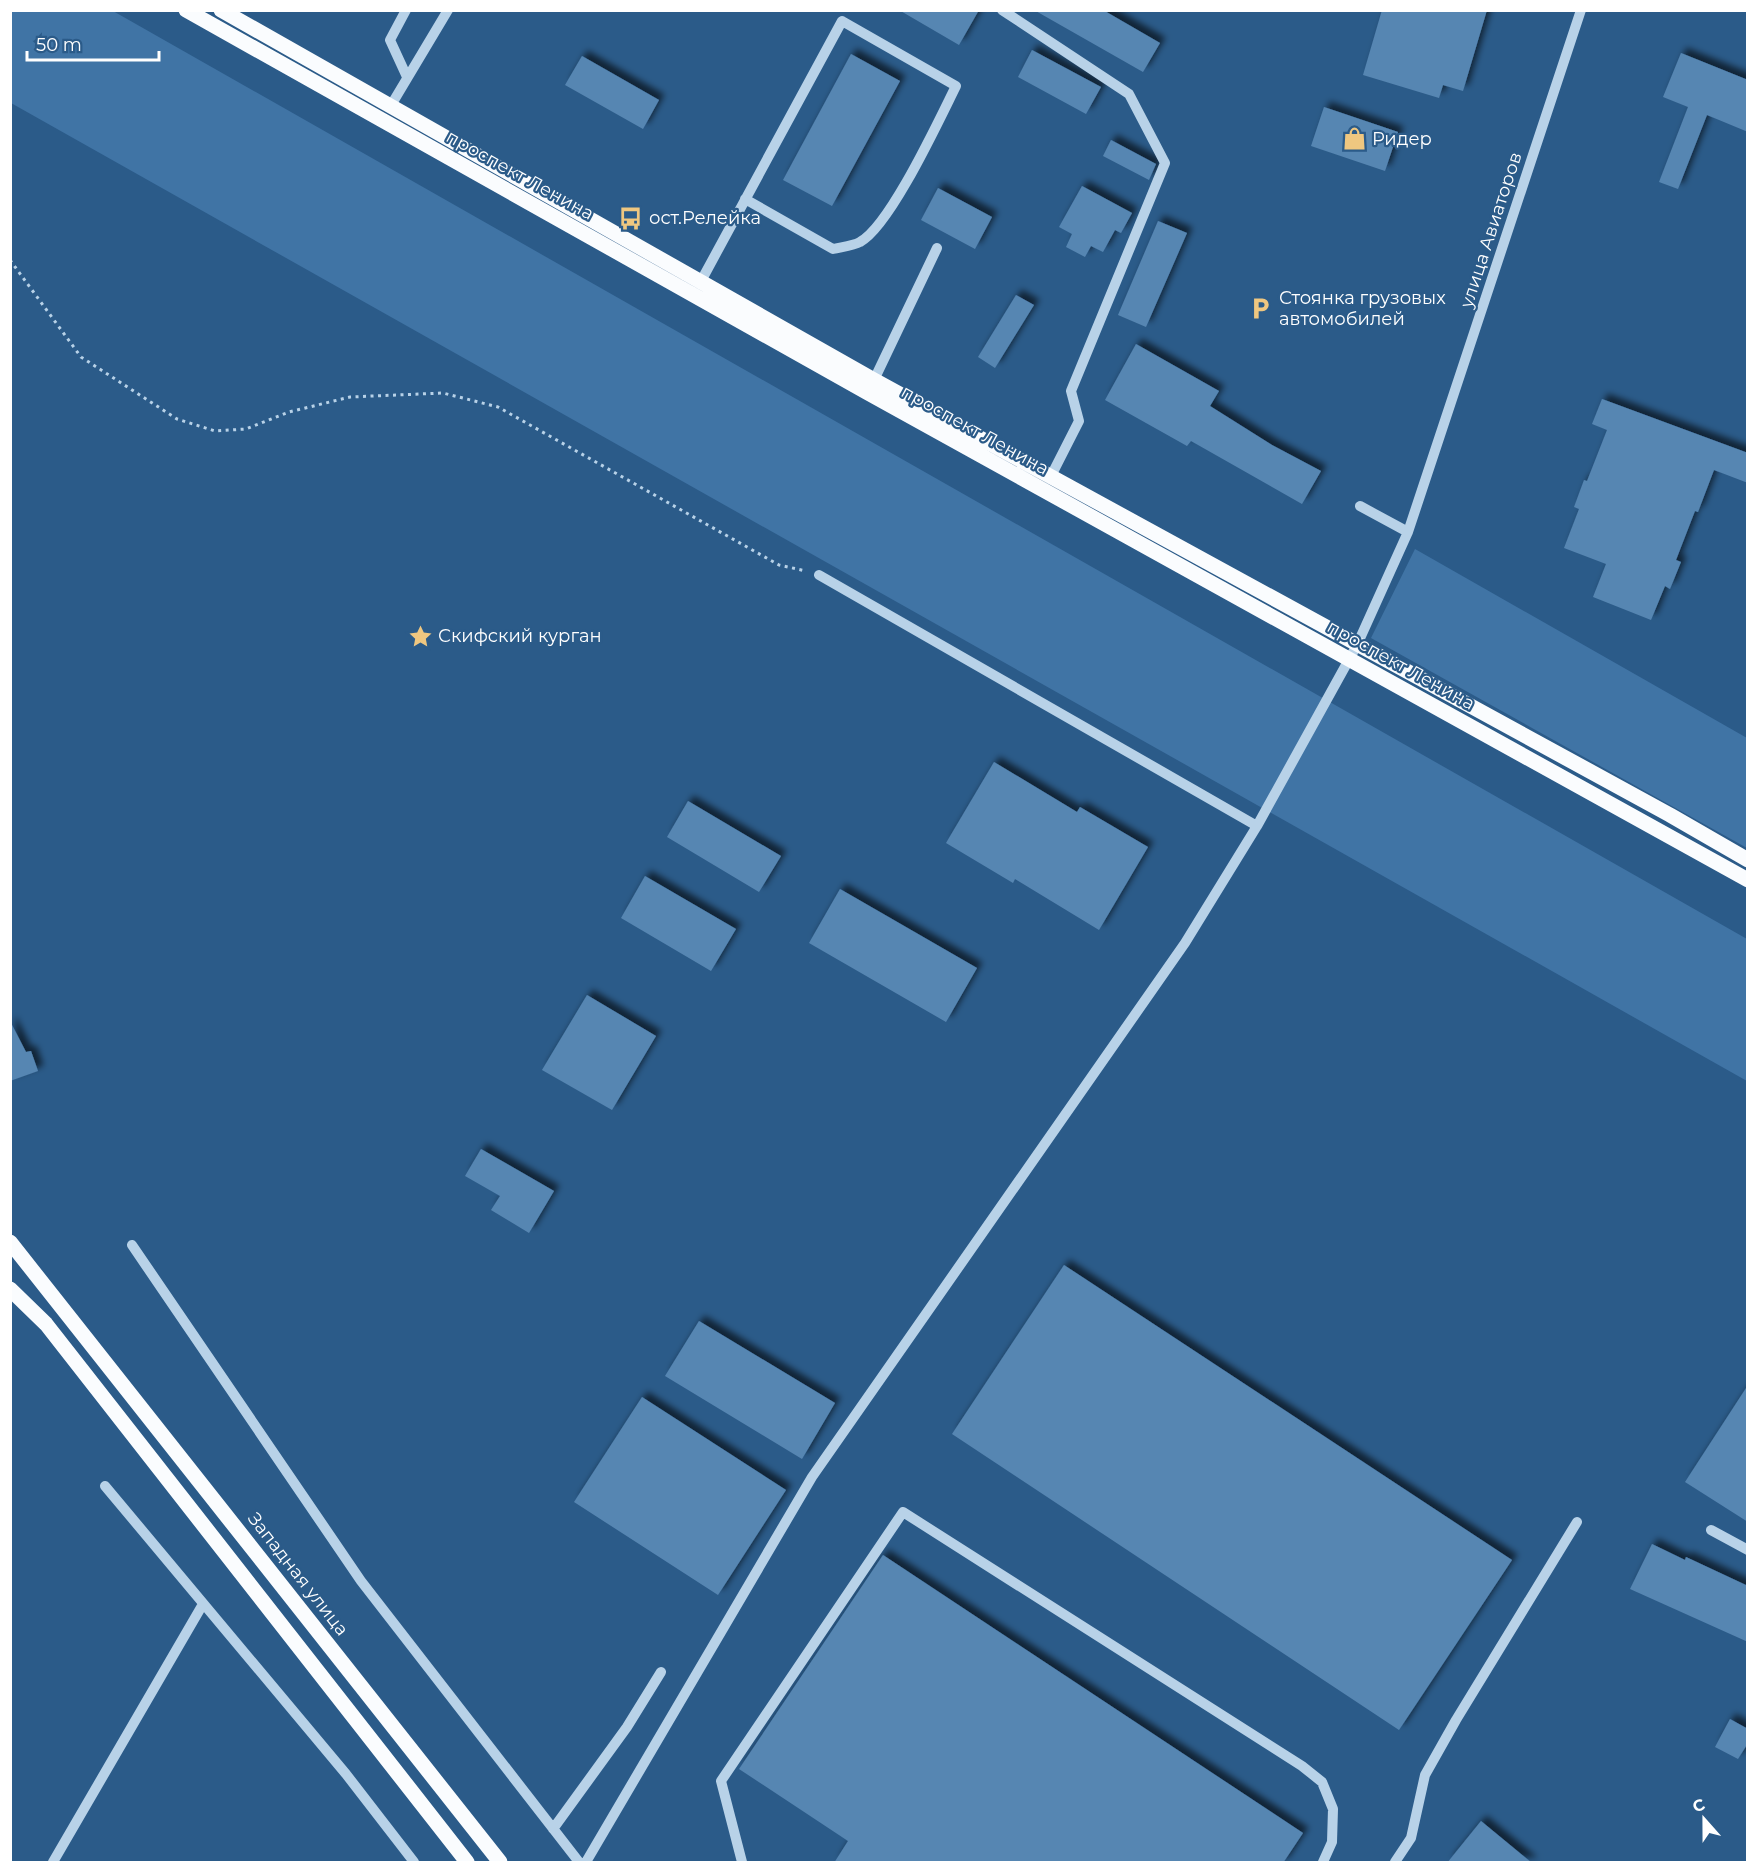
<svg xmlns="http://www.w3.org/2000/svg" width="1758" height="1873" font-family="Montserrat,sans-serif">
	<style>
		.green { fill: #4074a5 }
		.building { fill: #5786b2; filter: url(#shadow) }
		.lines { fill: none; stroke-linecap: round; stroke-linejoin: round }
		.path { stroke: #b8d2e8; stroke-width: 3; stroke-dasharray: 3 4.5; stroke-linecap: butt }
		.minor { stroke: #b8d2e8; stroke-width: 10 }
		.major { stroke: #fafcfe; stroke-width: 15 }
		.labels { text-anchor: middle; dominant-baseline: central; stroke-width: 4.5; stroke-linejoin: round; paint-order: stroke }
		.poi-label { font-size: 18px; fill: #fff; stroke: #2b5b89; text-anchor: start }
		.street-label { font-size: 18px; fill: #fff; stroke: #2b5b89 }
	</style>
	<defs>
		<filter id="shadow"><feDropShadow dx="5.5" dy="-5.5" stdDeviation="3" flood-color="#0009"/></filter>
	</defs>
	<rect width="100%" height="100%" fill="#2b5b89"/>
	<path class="green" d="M11 11H113L1747 939V1081L11 103Z
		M1415 549 1747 738V848L1371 638Z"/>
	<path class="building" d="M899 10H979L959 45Z
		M1034 10H1103L1160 43 1143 72Z
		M1382 10H1487L1463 91 1443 85 1439 98 1363 75Z
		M1032 50 1101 87 1086 114 1018 77Z
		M1681 53 1748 80V132L1707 115 1678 189 1659 182 1688 107 1663 97Z
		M851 54 900 81 832 206 783 180Z
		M582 56 659 100 643 129 565 85Z
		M1324 107 1398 132 1385 171 1311 146Z
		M1111 140 1156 164 1149 180 1103 156Z
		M1082 186 1132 213 1121 233 1115 230 1103 252 1091 246 1085 257 1066 247 1072 234 1059 227Z
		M938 188 992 217 975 249 921 220Z
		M1158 221 1187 233 1146 327 1118 315Z
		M1016 295 1034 305 995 368 978 357Z
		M1136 344 1219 391 1210 406 1272 445 1321 471 1302 504 1191 441 1187 446 1105 400Z
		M1602 399 1748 453V483L1714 470 1698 512 1695 511 1676 560 1681 562 1670 589 1665 586 1651 620 1593 597 1606 564 1564 548 1579 509 1574 507 1584 480 1587 481 1607 430 1592 424Z
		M994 762 1077 812 1080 807 1148 847 1099 930 1015 879 1013 883 946 843Z
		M688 801 781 856 759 892 667 837Z
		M645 876 736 929 711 971 621 918Z
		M840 889 977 968 946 1022 809 943Z
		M587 995 656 1036 612 1110 542 1070Z
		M10 1021 26 1052 31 1051 38 1071 10 1081Z
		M481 1149 554 1191 529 1233 491 1210 500 1196 465 1176Z
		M1064 1265 1512 1560 1399 1730 952 1434Z
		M699 1321 835 1403 802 1459 665 1376Z
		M1748 1385V1522L1685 1482Z
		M642 1397 786 1490 718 1595 574 1502Z
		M1652 1544 1685 1560 1686 1557 1748 1586V1642L1630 1589Z
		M883 1555 1303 1833 1283 1863H834L848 1841 739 1769Z
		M1730 1719 1748 1729V1743L1738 1759 1715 1747Z
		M1481 1821 1532 1863H1447Z"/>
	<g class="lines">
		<path class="path" d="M10 260 81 357 177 419 215 431 246 429 289 412 350 397 443 393 498 407 779 565 806 571"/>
		<path class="minor" d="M406 10 390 40 407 77
			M1002 10 1129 94 1165 163 1071 391 1079 421 1050 478
			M390 107 448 10
			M700 283 842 21 956 86C939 120 890 226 860 242 853 246 841 247 833 249L745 199
			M874 380 937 248
			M1360 506 1408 532
			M819 575 1257 826
			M132 1245 361 1581 579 1862
			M105 1486 346 1774 414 1862
			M1711 1530 1748 1550
			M553 1829 627 1727 661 1672
			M53 1862 203 1604
			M586 1862 812 1477 1185 943 1257 826 1357 645 1408 532 1581 10
			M742 1862 721 1781 903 1512 1302 1766 1322 1782 1333 1809 1332 1842 1323 1862
			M1395 1862 1411 1838 1425 1775 1456 1720 1577 1522"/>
		<path class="major" d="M186 10 868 393 1748 880
			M221 10 874 380 1670 815 1748 860
			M10 1242 500 1862
			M10 1289 46 1324 467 1862"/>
	</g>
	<defs>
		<symbol id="shop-bare" viewBox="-9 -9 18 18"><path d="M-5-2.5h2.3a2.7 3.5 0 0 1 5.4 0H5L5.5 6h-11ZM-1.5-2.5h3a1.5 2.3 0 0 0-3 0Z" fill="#efc780" stroke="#2b5b89" stroke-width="2.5" paint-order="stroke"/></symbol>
		<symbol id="bus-bare" viewBox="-9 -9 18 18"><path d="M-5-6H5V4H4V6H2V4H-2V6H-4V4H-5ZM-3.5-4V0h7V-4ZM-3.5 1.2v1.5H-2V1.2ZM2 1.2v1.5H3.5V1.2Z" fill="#efc780" stroke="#2b5b89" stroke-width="2.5" paint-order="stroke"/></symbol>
		<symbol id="parking-bare" viewBox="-9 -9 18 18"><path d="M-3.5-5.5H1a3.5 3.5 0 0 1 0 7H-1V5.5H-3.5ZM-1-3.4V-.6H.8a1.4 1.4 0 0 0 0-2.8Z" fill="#efc780" stroke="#2b5b89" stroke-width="2.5" paint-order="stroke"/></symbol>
		<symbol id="sight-bare" viewBox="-9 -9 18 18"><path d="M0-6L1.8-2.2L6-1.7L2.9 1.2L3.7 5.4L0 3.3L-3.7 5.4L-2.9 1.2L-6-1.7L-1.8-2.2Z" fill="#efc780" stroke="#2b5b89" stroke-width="2.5" paint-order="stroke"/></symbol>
	</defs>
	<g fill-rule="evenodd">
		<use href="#shop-bare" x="1338" y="122" width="33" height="33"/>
		<use href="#bus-bare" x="614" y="202" width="33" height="33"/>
		<use href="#parking-bare" x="1244" y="292" width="33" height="33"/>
		<use href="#sight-bare" x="404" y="620" width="33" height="33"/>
	</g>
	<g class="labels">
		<g class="poi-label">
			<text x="1372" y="139">Ридер</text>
			<text x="649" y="218">ост.Релейка</text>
			<text x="1279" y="298">Стоянка грузовых<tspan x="1279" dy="21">автомобилей</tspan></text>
			<text x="438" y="636">Скифский курган</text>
		</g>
		<g class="street-label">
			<text transform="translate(520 175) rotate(29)">проспект Ленина</text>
			<text transform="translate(1491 230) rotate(-72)">улица Авиаторов</text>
			<text transform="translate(975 430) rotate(29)">проспект Ленина</text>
			<text transform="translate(1401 665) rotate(29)">проспект Ленина</text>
			<text transform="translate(298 1574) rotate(52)">Западная улица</text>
		</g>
	</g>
	<rect width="1758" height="1873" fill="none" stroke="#ffffff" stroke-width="24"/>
	<g transform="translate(1704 1819) rotate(339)" stroke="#2b5b89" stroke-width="4.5" paint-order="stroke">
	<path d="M0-4.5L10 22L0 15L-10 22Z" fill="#ffffff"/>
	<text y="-9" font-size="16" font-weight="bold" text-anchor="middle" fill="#ffffff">С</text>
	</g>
	<path d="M27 51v9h132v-9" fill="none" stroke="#ffffff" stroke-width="3"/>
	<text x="36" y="51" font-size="18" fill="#ffffff" stroke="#2b5b89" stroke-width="4.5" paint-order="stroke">50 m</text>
</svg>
